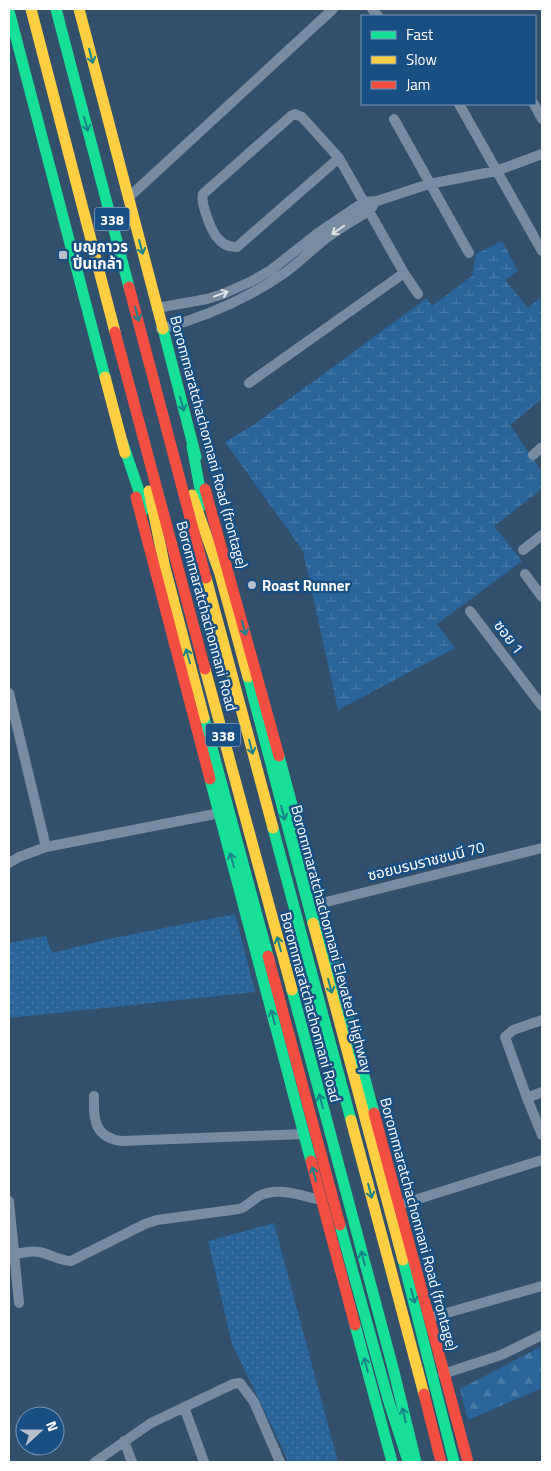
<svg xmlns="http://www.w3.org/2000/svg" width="551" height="1471" font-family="'Titillium Web','Noto Sans Thai',sans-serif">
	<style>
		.grass { fill: url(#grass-dots) }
		.forest { fill: url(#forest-firs) }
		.wetland { fill: url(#wetland-marsh) }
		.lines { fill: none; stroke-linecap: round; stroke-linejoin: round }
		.street { stroke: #788ca1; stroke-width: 10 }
		.fast { stroke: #16e098; stroke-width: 11 }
		.slow { stroke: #ffcf43; stroke-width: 11 }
		.jam { stroke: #f24e42; stroke-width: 11 }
		.oneway { stroke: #19828a }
		.oneway2 { stroke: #dde2e8 }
		.poi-dot { fill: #b7c1cb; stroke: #1a4f83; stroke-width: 2 }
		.labels { text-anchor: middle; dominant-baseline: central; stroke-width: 5; stroke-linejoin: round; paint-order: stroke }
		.shield { fill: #1a4f83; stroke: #bacada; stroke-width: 1 }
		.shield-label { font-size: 14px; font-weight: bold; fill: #fff }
		.poi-label { font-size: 15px; font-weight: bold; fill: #fff; stroke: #1a4f83; text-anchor: start }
		.street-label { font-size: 15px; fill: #fff; stroke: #1a4f83 }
	</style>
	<defs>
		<pattern id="grass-dots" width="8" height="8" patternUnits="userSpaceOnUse" patternTransform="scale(1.25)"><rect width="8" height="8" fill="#2a6499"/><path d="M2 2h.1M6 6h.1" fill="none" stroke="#4a7ba8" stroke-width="1.8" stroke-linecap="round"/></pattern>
		<pattern id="forest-firs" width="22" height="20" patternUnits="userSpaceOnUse" patternTransform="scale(1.25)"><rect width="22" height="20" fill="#2a6499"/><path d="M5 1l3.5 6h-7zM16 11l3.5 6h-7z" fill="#4a7ba8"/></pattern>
		<pattern id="wetland-marsh" width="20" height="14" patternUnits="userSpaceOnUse" patternTransform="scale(1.25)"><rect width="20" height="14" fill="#2a6499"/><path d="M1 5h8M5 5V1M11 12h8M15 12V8" fill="none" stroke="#4a7ba8"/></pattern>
	</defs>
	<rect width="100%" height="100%" fill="#324f6b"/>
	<path class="grass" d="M235 914 255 992 9 1018V943L46 936 52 953 113 938Z
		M274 1223 338 1462H288L279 1441 232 1344 208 1241Z"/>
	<path class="forest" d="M542 1346V1388L468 1420 460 1389Z"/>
	<path class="wetland" d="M502 241 518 271 505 280 528 308 542 296V399L510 425 542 472V489L494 526 522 561 437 624 455 648 338 710 303 551 225 442 255 424 427 298 432 306 472 276 476 254Z"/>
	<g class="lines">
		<path class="street" d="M372 9 378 16
			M459 104 542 251
			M534 104 542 119
			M394 119 469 253
			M339 158 237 247C218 248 211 229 206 214 204 207 201 201 203 194L291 116 295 114 302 117 339 158 404 273 418 294
			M128 198 333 9
			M157 308 207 299 223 294 252 281 271 270 318 233 364 202 377 201 429 184 496 171 542 154
			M161 329C205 317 245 300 283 274 298 264 310 251 324 240 338 229 354 220 369 211L373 206
			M249 383 404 273
			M533 455 542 447
			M523 550 542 535
			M525 574 542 597
			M470 611 542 706
			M9 693 46 847
			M9 863 19 857 46 847 220 813
			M318 904 542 848
			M542 1092 527 1098 542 1135
			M94 1096C93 1120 95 1138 122 1141L304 1134
			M527 1098 505 1037 513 1030 542 1020
			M9 1201 19 1303
			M399 1205 542 1160
			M13 1255C21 1253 30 1250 39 1252 50 1254 59 1261 71 1261L145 1224 157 1220 239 1209C247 1207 252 1200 259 1196 278 1186 302 1196 321 1200
			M429 1318 542 1286
			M443 1374 501 1355 542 1335
			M184 1407 204 1462
			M124 1441 132 1462
			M95 1462 151 1423 233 1384 240 1383 254 1402 280 1462"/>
		<path class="fast" d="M56 9 129 287
			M9 11 105 377
			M163 329 196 457
			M122 441 145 509
			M192 446 203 505
			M248 677 313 923
			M204 718 268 956
			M279 756 374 1113
			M210 779 311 1161
			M273 828 351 1120
			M292 990 393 1368 416 1462
			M340 1225 388 1399 407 1458
			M403 1260 454 1462
			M355 1325 392 1462"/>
		<path class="slow" d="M31 9 115 332
			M79 9 163 329
			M105 377 125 453
			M149 491 165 568 204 718
			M192 495 220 574 248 677
			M206 578 273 828
			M205 669 292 990
			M313 923 403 1260
			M351 1120 424 1394"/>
		<path class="jam" d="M129 287 206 578
			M115 332 205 669
			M205 489 279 756
			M136 497 210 779
			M268 956 340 1225
			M374 1113 468 1462
			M311 1161 355 1325
			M424 1394 441 1462"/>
	</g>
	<defs><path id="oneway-shaft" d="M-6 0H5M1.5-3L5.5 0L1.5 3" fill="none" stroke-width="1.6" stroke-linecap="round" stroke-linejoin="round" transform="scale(1.25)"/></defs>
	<g class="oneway">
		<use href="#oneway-shaft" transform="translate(91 56) rotate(75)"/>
		<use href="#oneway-shaft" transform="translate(86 124) rotate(75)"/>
		<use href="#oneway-shaft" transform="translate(141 247) rotate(75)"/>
		<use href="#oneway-shaft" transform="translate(137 314) rotate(76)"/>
		<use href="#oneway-shaft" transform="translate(182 404) rotate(75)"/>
		<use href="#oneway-shaft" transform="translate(244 628) rotate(75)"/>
		<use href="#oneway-shaft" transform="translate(188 656) rotate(-106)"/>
		<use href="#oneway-shaft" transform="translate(251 747) rotate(75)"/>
		<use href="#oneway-shaft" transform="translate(283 813) rotate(75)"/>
		<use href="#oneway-shaft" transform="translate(232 860) rotate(-105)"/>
		<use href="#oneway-shaft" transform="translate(279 944) rotate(-105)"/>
		<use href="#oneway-shaft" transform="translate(330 986) rotate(75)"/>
		<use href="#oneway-shaft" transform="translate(273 1017) rotate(-105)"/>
		<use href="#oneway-shaft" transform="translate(321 1101) rotate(-105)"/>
		<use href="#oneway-shaft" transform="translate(314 1174) rotate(-105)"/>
		<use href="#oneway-shaft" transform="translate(370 1191) rotate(75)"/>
		<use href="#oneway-shaft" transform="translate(363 1258) rotate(-105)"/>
		<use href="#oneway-shaft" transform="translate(413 1296) rotate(75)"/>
		<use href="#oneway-shaft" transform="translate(366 1365) rotate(-105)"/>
		<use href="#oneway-shaft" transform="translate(404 1415) rotate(-104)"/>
	</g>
	<g class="oneway2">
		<use href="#oneway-shaft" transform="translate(338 230) rotate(145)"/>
		<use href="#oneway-shaft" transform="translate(221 294) rotate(-20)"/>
	</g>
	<g class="poi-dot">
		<rect x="58" y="250" width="10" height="10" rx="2.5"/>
		<circle cx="252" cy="585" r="5"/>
	</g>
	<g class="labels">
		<g class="shield">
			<rect x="94.5" y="207.5" width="35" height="23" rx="4"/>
			<rect x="205.5" y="723.5" width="35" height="23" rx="4"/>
		</g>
		<g class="shield-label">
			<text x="112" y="219">338</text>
			<text x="223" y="735">338</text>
		</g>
		<g class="poi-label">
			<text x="73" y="246">บุญถาวร<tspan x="73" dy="17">ปิ่นเกล้า</tspan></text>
			<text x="262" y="585">Roast Runner</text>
		</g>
		<g class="street-label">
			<text transform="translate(209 442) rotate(75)">Borommaratchachonnani Road (frontage)</text>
			<text transform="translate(207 616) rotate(75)">Borommaratchachonnani Road</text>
			<text transform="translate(509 637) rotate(53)">ซอย 1</text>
			<text transform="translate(426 861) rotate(-14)">ซอยบรมราชชนนี 70</text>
			<text transform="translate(332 939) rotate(75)">Borommaratchachonnani Elevated Highway</text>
			<text transform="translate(311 1007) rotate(75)">Borommaratchachonnani Road</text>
			<text transform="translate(419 1224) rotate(75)">Borommaratchachonnani Road (frontage)</text>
		</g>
	</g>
	<rect width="551" height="1471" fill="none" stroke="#ffffff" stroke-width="20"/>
	<rect x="361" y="15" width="175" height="90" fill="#1a4f83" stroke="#7695b5"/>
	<rect x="371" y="31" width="25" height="8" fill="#16e098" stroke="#7695b5"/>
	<text x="406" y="40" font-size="15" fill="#ffffff">Fast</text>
	<rect x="371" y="56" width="25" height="8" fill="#ffcf43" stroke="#7695b5"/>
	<text x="406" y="65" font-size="15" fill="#ffffff">Slow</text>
	<rect x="371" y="81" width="25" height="8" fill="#f24e42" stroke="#7695b5"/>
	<text x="406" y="90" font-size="15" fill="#ffffff">Jam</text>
	<g transform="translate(40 1431) rotate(69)"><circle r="24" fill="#1a4f83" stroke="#7695b5"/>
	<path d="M0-4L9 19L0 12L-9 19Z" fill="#b7c1cb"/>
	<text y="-8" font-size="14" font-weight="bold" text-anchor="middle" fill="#ffffff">N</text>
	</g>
</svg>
